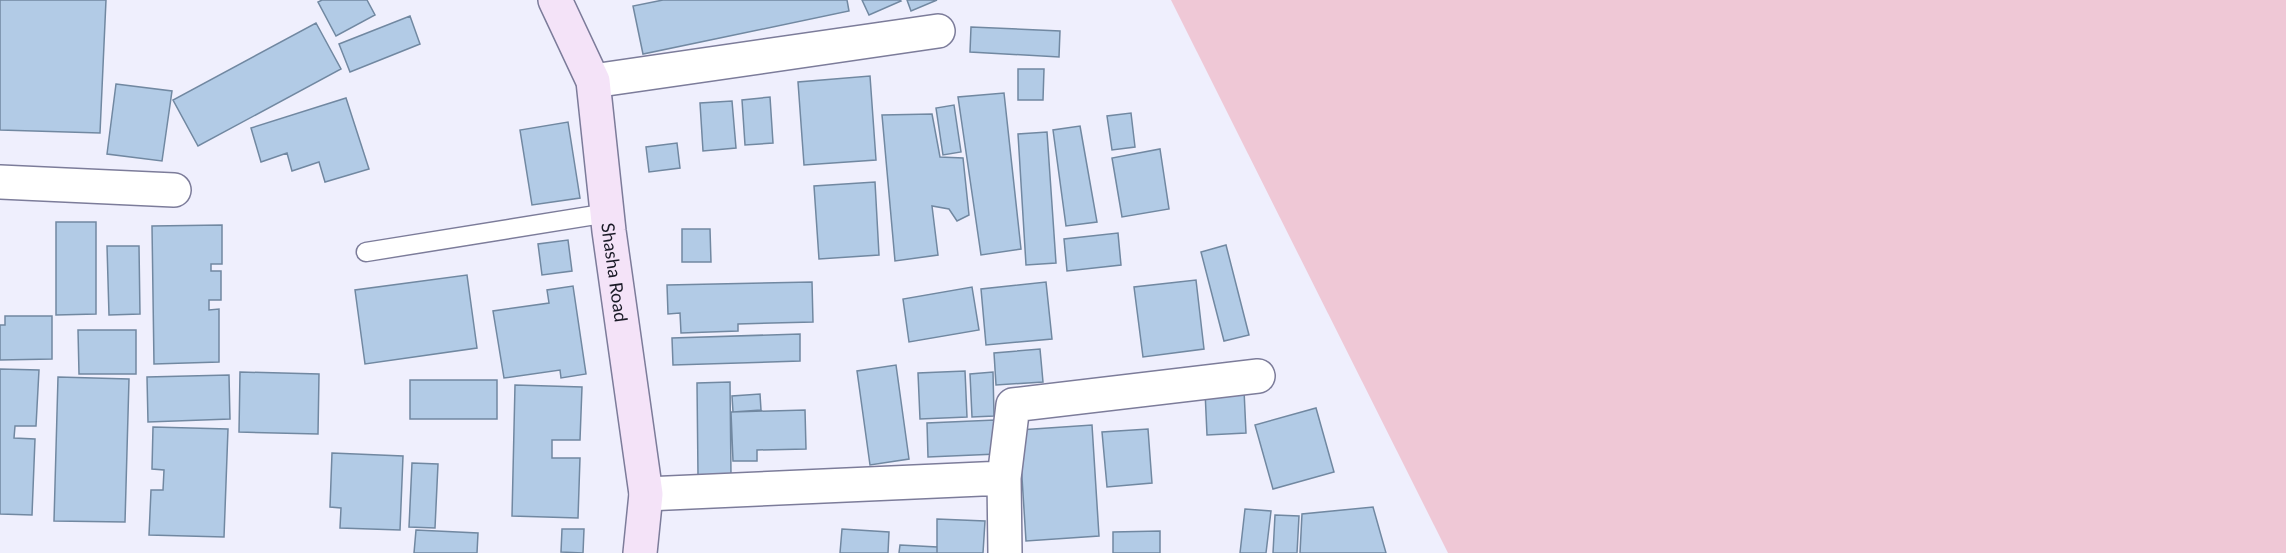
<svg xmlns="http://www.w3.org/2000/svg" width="2286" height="553" font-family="Lato,sans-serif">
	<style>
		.green { fill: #efc8d6 }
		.building { fill: #b2cbe6; stroke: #7188a1; stroke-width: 1.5 }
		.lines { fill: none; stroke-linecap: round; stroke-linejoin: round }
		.lane-casing { stroke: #7c7c9a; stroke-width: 21 }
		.street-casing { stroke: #7c7c9a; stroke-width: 36 }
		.secondary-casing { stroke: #7c7c9a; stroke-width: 36 }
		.lane { stroke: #fff; stroke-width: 18 }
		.street { stroke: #fff; stroke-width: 33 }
		.secondary { stroke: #f4e3f8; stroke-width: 33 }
		.labels { text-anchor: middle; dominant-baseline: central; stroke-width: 5; stroke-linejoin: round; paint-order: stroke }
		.street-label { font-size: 18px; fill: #1a1a26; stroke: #fff }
	</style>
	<rect width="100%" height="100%" fill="#efeffd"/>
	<path class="green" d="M1171 0H2286V553H1448Z"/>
	<path class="building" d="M0 0H106L100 133 0 130Z
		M322 0H367L375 15 336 36 318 2Z
		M663 0H847L849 11 643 54 633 6Z
		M862 0H900L901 1 869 15Z
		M907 0H937L911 11Z
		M410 16 420 44 350 72 339 44Z
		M316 23 341 69 198 146 173 100Z
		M971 27 1060 31 1059 57 970 52Z
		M1018 69H1044L1043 100H1018Z
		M870 76 876 160 804 165 798 82Z
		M116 84 172 91 162 161 107 154Z
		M1004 93 1021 249 981 255 958 97Z
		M770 97 773 143 745 145 742 100Z
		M346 98 369 169 325 182 319 162 292 171 287 153 261 162 251 128Z
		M732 101 736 148 703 151 700 103Z
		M954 105 961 152 943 155 936 108Z
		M1131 113 1135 147 1112 150 1107 116Z
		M932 114 940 157 963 158 969 215 957 221 949 209 932 206 938 255 895 261 882 115Z
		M568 122 580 198 532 205 520 130Z
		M1080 126 1097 222 1066 226 1053 130Z
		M1047 132 1056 263 1026 265 1018 134Z
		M677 143 680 168 649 172 646 147Z
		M1160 149 1169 209 1122 217 1112 158Z
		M875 182 879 255 819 259 814 186Z
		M56 222H96V314L56 315Z
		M222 225V264H211V271H221V300H209V310L219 309V362L154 364 152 226Z
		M682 229H710L711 262H682Z
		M1118 233 1121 265 1067 271 1064 239Z
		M568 240 572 271 542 275 538 244Z
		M1226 245 1249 335 1224 341 1201 252Z
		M107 246H139L140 314 109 315Z
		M467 275 477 348 365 364 355 290Z
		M1196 280 1204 349 1143 357 1134 287Z
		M812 282 813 322 738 324V331L681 333 680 313 668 314 667 285Z
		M1046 282 1052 339 986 345 981 289Z
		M573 286 586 374 561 378 560 370 504 378 493 311 549 303 547 290Z
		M972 287 979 330 909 342 903 299Z
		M5 316H52V359L0 360V325H5Z
		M78 330H136V374H79Z
		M800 334V361L673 365 672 338Z
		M1040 349 1043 382 996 385 994 353Z
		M896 365 909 459 870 465 857 371Z
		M0 369 39 370 36 426H15L14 438 35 439 32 515 0 514Z
		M965 371 967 417 920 419 918 373Z
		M240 372 319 374 318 434 239 432Z
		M993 372 994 416 972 417 970 374Z
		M229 375 230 419 148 422 147 377Z
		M58 377 129 379 125 522 54 521Z
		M410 380H497V419H410Z
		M730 382 731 475H698L697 383Z
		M515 385 582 387 580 440H552V458H580L578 518 512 516Z
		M1244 390 1246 433 1207 435 1205 391Z
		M760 394 761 410 733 412 732 396Z
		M1316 408 1334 472 1273 489 1255 425Z
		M805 410 806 449 757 450V461H733L731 412Z
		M995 420 997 454 928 457 927 423Z
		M1092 425 1099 536 1026 541 1019 430Z
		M153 427 228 429 224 537 149 535 151 490H163L164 470 152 469Z
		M1148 429 1152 483 1107 487 1102 432Z
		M332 453 403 456 400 530 340 528 341 508 330 507Z
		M412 463 438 464 435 528 409 527Z
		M1373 507 1386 553H1300L1302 514Z
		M1245 509 1271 511 1266 553H1240Z
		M1275 515 1299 516 1297 553H1273Z
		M937 519 985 521 983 553H937Z
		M562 529H584L583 553 561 552Z
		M842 529 889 532 888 553H840Z
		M416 530 478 533 477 553H414Z
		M1160 531V553H1113V532Z
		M900 545 937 547V553H899Z"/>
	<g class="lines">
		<defs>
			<path id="lane" d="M366 252 608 213"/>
			<path id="street" d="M593 81 938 31
				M0 182 174 190
				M1004 478 1013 405 1258 376
				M646 494 1004 478 1005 553"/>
			<g id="secondary">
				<path id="s1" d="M555 0 593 81 609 231 646 494 640 553"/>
			</g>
		</defs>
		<use href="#lane" class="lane-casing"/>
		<use href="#street" class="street-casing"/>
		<use href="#secondary" class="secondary-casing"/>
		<use href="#lane" class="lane"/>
		<use href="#street" class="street"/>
		<use href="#secondary" class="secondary"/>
	</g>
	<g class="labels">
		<g class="street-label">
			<text stroke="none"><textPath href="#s1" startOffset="282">Shasha Road</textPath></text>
		</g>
	</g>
</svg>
